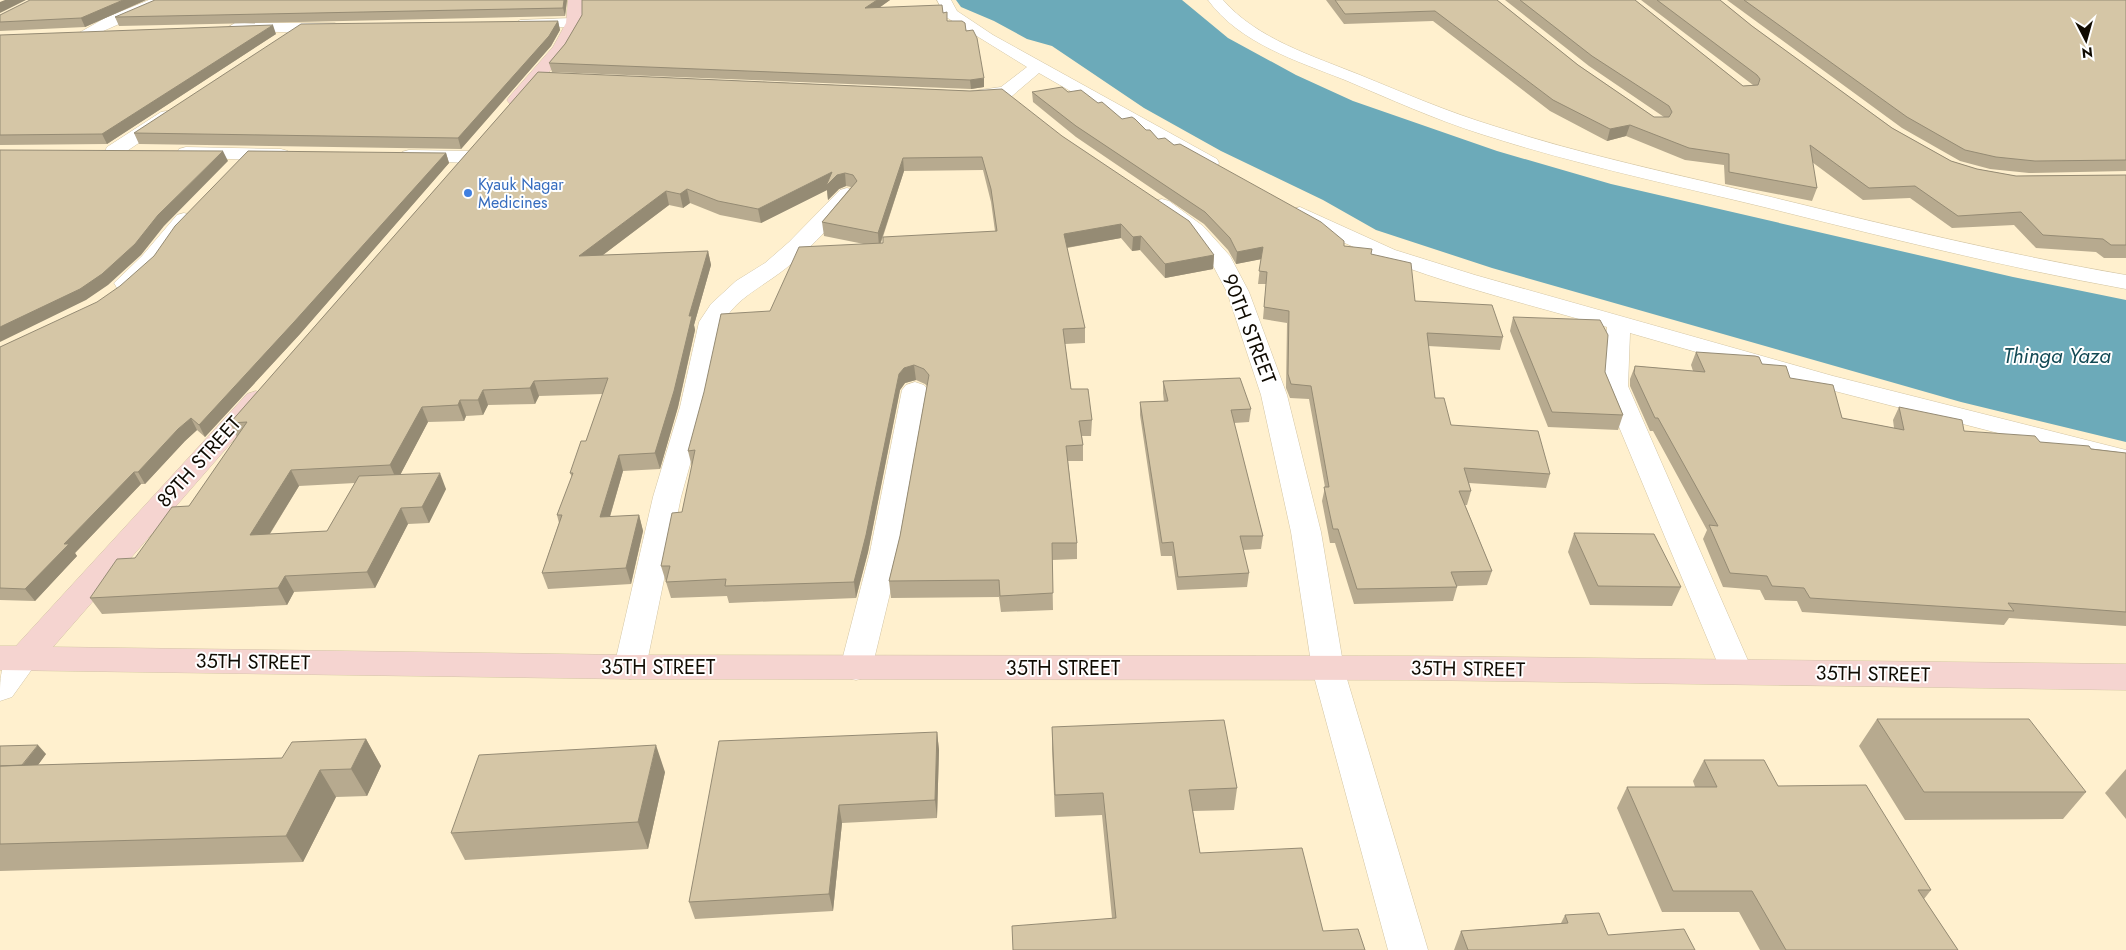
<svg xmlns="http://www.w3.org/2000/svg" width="2126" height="950" font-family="Jost,sans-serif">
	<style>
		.water { fill: #6caab9 }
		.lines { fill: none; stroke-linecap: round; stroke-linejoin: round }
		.minor-casing { stroke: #d3c5a4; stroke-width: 1 }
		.secondary-casing { stroke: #d3c5a4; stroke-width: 1 }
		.minor { fill: #fff; fill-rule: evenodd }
		.secondary { fill: #f5d4d0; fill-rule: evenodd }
		.wall { fill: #b7aa8f; fill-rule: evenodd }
		.shaded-wall { fill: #958b74 }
		.building { fill: #d5c6a6; stroke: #958b74 }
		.shop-dot { fill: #3f7fe0; stroke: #fff; stroke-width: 2 }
		.labels { text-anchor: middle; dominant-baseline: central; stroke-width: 4; stroke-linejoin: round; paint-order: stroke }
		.far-shop-label { font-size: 16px; fill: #366cbe; stroke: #fff; text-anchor: start }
		.street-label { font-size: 20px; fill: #100b02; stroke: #fff }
		.water-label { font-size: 21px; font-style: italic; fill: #134a55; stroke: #fff }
	</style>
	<rect width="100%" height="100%" fill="#fff0ce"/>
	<path class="water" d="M956 0H1182L1228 38 1296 75 1353 101 1497 151 1611 184 2013 277 2126 300V442L1961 402 1492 268 1376 230 1323 200 1221 151 1144 108 1052 46 1027 39 994 21 961 7Z"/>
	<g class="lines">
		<defs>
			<path id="minor" d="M149 0H169L167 3 85 39 77 34 105 18Z
				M937 0H951L957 11 993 35 1217 159 1219 163 1217 167H1203L1039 73 1012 96 971 101 965 100 962 96 965 92 1001 87 1027 67 946 17Z
				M1208 0H1223C1257 39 1313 56 1360 75 1404 93 1448 112 1494 126 1583 155 1675 174 1767 196 1886 225 2005 254 2126 275V289C2004 267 1884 237 1764 207 1669 184 1574 164 1481 134 1434 119 1390 99 1345 80 1297 61 1239 43 1208 0Z
				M574 18 582 23 579 26 520 30 512 25 520 20Z
				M235 23H335L343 28 335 33 230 31 227 28Z
				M167 111 173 112 176 116 173 120 121 155H107L105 151 107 147 161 112Z
				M186 147 281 149 288 151 290 155 288 159 281 161 179 157 177 153 179 149Z
				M409 150 468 151 475 153 477 157 475 161 468 163 402 160 400 156 402 152Z
				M847 188 854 190 857 194C841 217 804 255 781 272 760 288 737 298 723 322L706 407 681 497 646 667 642 676 630 679 618 676 614 667 653 497 680 407 699 322 711 304 736 281 765 263 789 242 840 190Z
				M1162 199 1169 201 1203 226 1230 256 1249 292 1287 395 1321 532 1344 669 1428 950H1388L1312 669 1291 532 1261 395 1227 292 1209 258 1189 234 1152 205 1155 201Z
				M1300 207 1395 250 1475 275 1833 376 2126 450V466L1815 386 1630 333 1628 386 1753 672 1749 681 1737 684 1725 681 1602 386 1607 327C1501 296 1390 272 1293 217L1290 213 1293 209Z
				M184 213 191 215 194 219C182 237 152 278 133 288 127 291 123 289 117 288L114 283 142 256 177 215Z
				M915 382 924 385 928 390 900 552 872 668 868 677 856 680 844 677 840 668 870 552 902 390 906 385Z
				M24 646 36 649 40 658 12 697 0 701C0 675 0 655 24 646Z"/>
			<path id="secondary" d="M568 0H582V23L568 49 522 104H510L507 100 510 96 553 47 566 23Z
				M256 391 265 394 269 399 265 404 53 647 630 655 1416 656 2126 664V690L1416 680 630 679 0 670V646H16L247 394Z"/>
		</defs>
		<use href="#minor" class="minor-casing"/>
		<use href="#secondary" class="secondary-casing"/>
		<use href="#minor" class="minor"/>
		<use href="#secondary" class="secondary"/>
	</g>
	<path class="wall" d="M146 0 85 27 0 31V15Z
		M567 0 565 16 119 26 115 17Z
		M582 0H890L879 8 943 13 947 21 966 31 984 87 971 89 552 72 549 63 565 44 582 15Z
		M1326 0H1497L1578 65 1654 117H1664L1589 66 1505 0H1635L1743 86 1753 85 1641 0H1720L1752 26 1892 128 1951 161 1977 169 2016 176 2126 175V258H2104L2096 252 2036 248 2014 225 1952 228 1910 198 1863 200 1812 162 1817 188 1812 201 1725 184 1724 165 1685 160 1626 136 1607 141 1550 111 1433 21 1344 24Z
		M1727 0H2126V171L2029 173 1990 169 1960 161 1902 128Z
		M558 21 560 30 551 46 461 149 139 144 134 133Z
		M276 34 107 144 0 145V35Z
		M538 72 970 91 1214 255 1213 269 1165 278 1140 250 1132 251 1121 238 1067 248 1085 328V343L1065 344 1071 389 1092 420 1091 436H1082L1083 445V461H1068L1077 543V559L1052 560 1053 610 1001 612 999 597 891 598 889 581 900 536 927 386 925 384 916 380 905 383 900 390 868 552 856 598 729 603 727 596 671 598 661 566 682 512 692 467 688 451 770 311 864 244 824 236 822 222 851 187 846 186 839 189 828 200 827 190 761 223 720 215 690 203 683 208 669 205 603 255 708 251 711 265 694 325 695 330 678 407 660 469 623 471 610 517 639 515 643 531 631 584 548 589 542 573 559 523 557 515 572 477 570 473 586 441 603 394 539 396 535 404 488 405 483 415 466 416 464 421 428 422 400 475 446 489 429 523 408 524 375 588 294 592 287 605 102 614 90 598 135 558 189 506 237 437 230 423ZM983 170 991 202 995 231 881 243 904 171ZM355 483 327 531 270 534 299 486Z
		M1032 92H1068L1098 103 1122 119 1146 130 1158 139 1174 145 1344 246 1371 254 1415 301 1503 337 1500 350 1428 346 1435 398 1451 425 1550 474 1546 488 1469 483 1471 491 1467 505H1465L1492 571 1487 585 1457 586V587L1453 601 1354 604 1335 543H1330L1322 501 1325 487 1309 399 1290 398 1286 388 1287 323 1263 319 1266 284H1258L1261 259 1236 264 1228 250 1204 224 1076 137 1033 102Z
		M446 153 449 163 300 334 205 437 197 430 185 441 145 484H141L75 553 77 556 35 601 0 600V347Z
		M1513 317 1605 372 1623 415 1618 430 1548 427 1510 331Z
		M1696 352 1762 364 1790 378 1842 418 1894 428 1893 420 1899 407 1964 431 2040 442 2126 453V626L2009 618 2004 625 1802 612 1797 601 1765 600 1760 590 1723 587 1703 539 1707 530 1653 431H1650L1630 386V379L1635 366 1693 371 1691 365Z
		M1163 381 1251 409 1249 422 1234 423 1263 536 1261 549 1243 550 1249 573 1247 587 1177 590 1172 556H1161L1140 415V402H1164L1163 393Z
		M1574 533 1681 587 1672 606 1590 605 1568 552Z
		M1877 719 2086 792 2063 819 1905 820 1859 746Z
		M1052 727 1237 788 1234 810 1193 811 1200 853 1323 931 1365 950 1112 918 1102 815 1055 817 1052 749Z
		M937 732 939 750 937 818 842 823 833 911 695 919 689 902Z
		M366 739 381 766 367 796 336 797 303 862 0 871V746L46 754 38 765 282 758Z
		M1704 760 1778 786 1931 890 1924 899 1958 950H1760L1739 912H1662L1617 808 1627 787H1695L1693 781Z
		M2126 769V819L2105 793Z
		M665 772 648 849 465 860 451 833Z
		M1565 915 1608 935 1695 950H1454L1461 931 1561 923Z"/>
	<path class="shaded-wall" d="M5 0H26L0 13V2Z
		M123 0H146L85 27 81 18Z
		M564 0H567L565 16 563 8Z
		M877 0H890L866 17 865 8Z
		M558 21 560 30 551 46 461 149 458 138Z
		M273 25 276 34 107 144 102 134Z
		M984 78V87L971 89 970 80Z
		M1630 125 1626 136 1607 141 1610 129Z
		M223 151 228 161 164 226 141 255 108 285 86 300 0 342V327L158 215Z
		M446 153 449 163 300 334 205 437 199 425Z
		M903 158 904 171 879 247 878 233Z
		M832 172 837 175 845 173 846 186 839 189 828 200 827 190 761 223 758 209Z
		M687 189 690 203 683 208 680 194Z
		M666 191 669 205 583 270 579 256Z
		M1121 224V238L1064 248V234Z
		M1141 236 1140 250 1132 251 1133 237Z
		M1263 247 1262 259 1236 264 1237 252Z
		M708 251 711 265 694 325 695 330 678 407 660 469 655 453 689 316Z
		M1214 255 1213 269 1165 278V264Z
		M914 365 916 380 905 383 900 390 868 552 856 598 854 582 899 374 904 368Z
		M534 381 539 396 535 404 530 388Z
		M483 390 488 405 483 415 478 400Z
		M460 400 466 416 464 421 458 405Z
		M422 407 428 422 397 481 390 465Z
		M191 418 197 430 185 441 145 484 138 472 178 429Z
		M619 455 623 471 605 533 600 517Z
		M291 470 299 486 259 551 250 535Z
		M134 472 141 484 75 553 77 556 35 601 25 589 64 544Z
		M440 473 446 489 429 523 422 507Z
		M401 508 408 524 375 588 367 572Z
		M639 515 643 531 631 584 626 568Z
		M285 576 294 592 287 605 278 588Z
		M937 732 939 750 937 818 935 800Z
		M366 739 381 766 367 796 351 769Z
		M38 745 46 754 21 788 13 778Z
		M656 745 665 772 648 849 638 822Z
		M320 770 336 797 303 862 286 836Z
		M839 805 842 823 833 911 829 894Z"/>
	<path class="building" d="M30 0H123L81 18 0 22V15Z
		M155 0H564L563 8 115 17Z
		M582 0H877L865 8 942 5 943 13 947 12V21H962L965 23 966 31 973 30 977 38 984 78 970 80 549 63 565 44 582 15Z
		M1335 0H1497L1578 65 1654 117H1669L1672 112 1669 106 1592 56 1520 0H1635L1743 86 1758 85 1760 79 1757 75 1657 0H1720L1752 26 1892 128 1951 161 1977 169 2016 176 2126 175V245H2111L2103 239 2043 235 2021 212 1958 216 1915 186 1869 188 1810 145 1817 188 1729 172V154L1689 148 1630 125 1610 129 1553 100 1435 11 1345 14Z
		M1744 0H2126V160L2035 161 1996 157 1965 150 1907 117Z
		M558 21 549 36 458 138 134 133 301 24Z
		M273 25 102 134 0 135V35Z
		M538 72 970 91 1002 89 1062 136 1189 221 1214 255 1165 264 1141 236 1133 237 1121 224 1064 234 1085 328 1063 329 1071 389H1088L1092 420 1079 421 1083 445 1066 446 1077 543H1052L1053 593 1000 596 999 580 889 581 900 536 929 375 924 369 914 365 904 368 899 374 866 535 854 582 725 586 726 579 666 582 670 566H661L672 513 682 512 695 450 688 451 704 392 721 314 770 311 799 247 883 243V237L997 231 991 189 982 157 903 158 878 233 822 222 857 181 853 175 845 173 837 175 826 186 832 172 758 209 718 201 687 189 680 194 666 191 579 256 708 251 689 316H692L674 391 655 453 619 455 600 517 639 515 626 568 542 573 562 515H557L573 473H570L581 441H586L608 378 534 381 530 388 483 390 478 400H460L458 405 422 407 390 465 291 470 250 535 327 531 359 476 440 473 422 507 401 508 367 572 285 576 278 588 90 598 117 559 135 558 172 507 189 506 247 422 230 423Z
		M1062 87 1068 92 1081 90 1098 103 1102 102 1122 119 1132 117 1135 119 1146 130H1150L1158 139 1165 138 1174 145 1180 144 1321 222 1344 241V246L1372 249 1371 254 1411 263 1415 301 1492 305 1503 337 1427 333 1435 398H1444L1451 425 1538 431 1550 474 1464 468 1471 491H1459L1492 571 1451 572 1457 587 1357 589 1338 529H1333L1324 487H1329L1311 386 1291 384 1288 374 1289 311 1264 307 1267 272 1259 271 1263 247 1237 252 1230 238 1205 212 1076 126 1032 92Z
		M0 150 223 151 158 215 135 244 102 274 80 289 0 327Z
		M248 151 446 153 294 322 199 425 191 418 178 429 138 472H134L64 544H69L25 589 0 588V347L97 302 120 286 154 256 175 226Z
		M1513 317 1600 320 1608 335 1605 372 1623 415 1552 412Z
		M1696 352 1755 356 1759 357 1762 364 1786 366 1790 378 1833 385 1842 418 1904 430 1899 407 1962 420 1964 431 2035 436 2040 442 2089 446 2091 449 2126 453V612L2008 603 2014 611 1810 598 1804 588 1772 586 1767 576 1730 573 1709 525 1718 526 1658 418H1655L1634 373 1635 366 1705 372Z
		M1240 378 1251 409 1231 410 1263 536H1240L1249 573 1178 577 1173 542 1162 543 1140 402 1168 401 1163 381Z
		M1574 533 1654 534 1681 587 1598 586Z
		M1877 719H2029L2086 792H1924Z
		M1224 720 1237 788 1189 790 1200 853 1302 848 1323 931 1358 929 1365 950H1013L1012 926 1116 918 1103 793 1055 795 1052 727Z
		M937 732 935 800 839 805 829 894 689 902 719 741Z
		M366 739 351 769 320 770 286 836 0 844V766L282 758 292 742Z
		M38 745 22 765 0 766V746Z
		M656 745 638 822 451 833 479 755Z
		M1704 760H1764L1778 786 1866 785 1931 890H1918L1958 950H1786L1752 891H1673L1627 787H1717Z
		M1599 913 1608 935 1684 929 1695 950H1468L1461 931 1568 923 1565 915Z"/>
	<circle class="shop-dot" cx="468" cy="193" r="5"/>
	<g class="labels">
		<g class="far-shop-label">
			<text x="478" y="184">Kyauk Nagar<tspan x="478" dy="18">Medicines</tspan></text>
		</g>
		<g class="street-label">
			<text transform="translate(1249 329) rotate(69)">90TH STREET</text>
			<text transform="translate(199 462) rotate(-48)">89TH STREET</text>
			<text transform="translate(253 662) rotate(1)">35TH STREET</text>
			<text x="658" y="667">35TH STREET</text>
			<text x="1063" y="668">35TH STREET</text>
			<text transform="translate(1468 669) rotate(1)">35TH STREET</text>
			<text transform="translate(1873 674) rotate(1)">35TH STREET</text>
		</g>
		<g class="water-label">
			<text x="2057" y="356">Thinga Yaza</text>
		</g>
	</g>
	<g transform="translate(2086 40) rotate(174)" stroke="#ffffff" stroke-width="4" paint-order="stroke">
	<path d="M0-4L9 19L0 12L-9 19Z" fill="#100b02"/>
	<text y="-8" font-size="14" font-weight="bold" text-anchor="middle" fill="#100b02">N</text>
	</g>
</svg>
